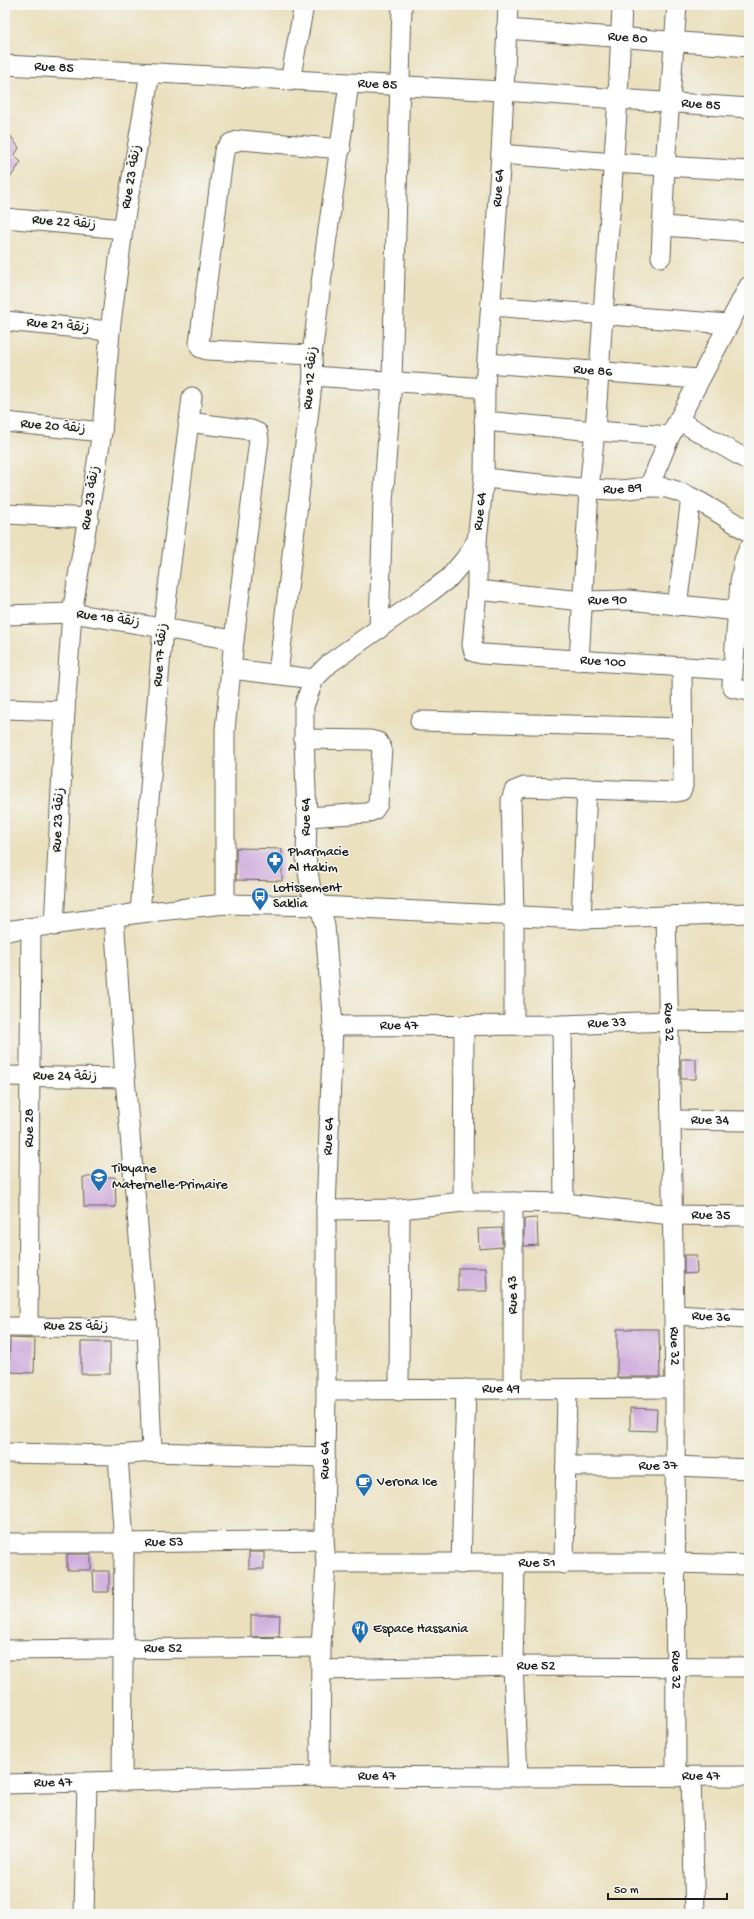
<svg xmlns="http://www.w3.org/2000/svg" width="754" height="1919" font-family="'Gochi Hand','Playpen Sans Arabic',sans-serif">
	<style>
		.building { fill: #cfabdc }
		.lines { fill: none; stroke-linecap: round; stroke-linejoin: round }
		.minor-casing { stroke: #646155; stroke-width: 21 }
		.minor { stroke: #fff; stroke-width: 19 }
		.labels { text-anchor: middle; dominant-baseline: central; stroke-width: 3; stroke-linejoin: round; paint-order: stroke }
		.street-label { font-size: 14px; fill: #1c1c1c; stroke: #f6f6f2 }
		.poi-label { font-size: 14px; fill: #1c1c1c; stroke: #f6f6f2; text-anchor: start }
	</style>
	<rect width="100%" height="100%" fill="#f6f6f2"/>
	<filter id="ink" filterUnits="userSpaceOnUse"><feTurbulence type="fractalNoise" baseFrequency=".025" numOctaves="2"/><feDisplacementMap in="SourceGraphic" scale="8" xChannelSelector="R" yChannelSelector="G"/><feConvolveMatrix kernelMatrix="1 2 1 2 8 2 1 2 1" color-interpolation-filters="sRGB"/></filter>
	<filter id="wash" filterUnits="userSpaceOnUse"><feTurbulence type="fractalNoise" baseFrequency=".012" numOctaves="4" result="noise"/><feDisplacementMap in="SourceGraphic" scale="16" xChannelSelector="R" yChannelSelector="G"/><feGaussianBlur stdDeviation="0.9" result="paint"/><feColorMatrix in="noise" values="0 0 0 0 0 0 0 0 0 0 0 0 0 0 0 0 0 1.4 0 .05"/><feComposite in="paint" operator="in"/></filter>
	<g filter="url(#wash)">
		<rect width="100%" height="100%" fill="#eae0be"/>
		<g id="blocks">
			<path class="building" d="M5 128 19 148 14 156 21 162 5 185Z
				M236 848 282 849V881L236 880Z
				M681 1059H696V1079H681Z
				M83 1177H115L116 1207H84Z
				M537 1218 538 1245 524 1246V1219Z
				M502 1228V1247L479 1249 478 1229Z
				M684 1255H696L697 1273 684 1274Z
				M458 1268H486L487 1291H458Z
				M617 1329H659L660 1377H617Z
				M10 1338 35 1339 34 1373 9 1372Z
				M81 1342H110V1374H81Z
				M630 1408 657 1409 656 1431 630 1430Z
				M249 1552H264V1569H249Z
				M67 1554H91V1570H67Z
				M93 1571H109V1592H94Z
				M251 1615H280L279 1636 251 1637Z"/>
		</g>
	</g>
	<g filter="url(#ink)">
		<use href="#blocks" fill-opacity="0" stroke="#646155" stroke-width="1"/>
		<g class="lines">
			<defs>
				<g id="minor">
					<path id="s1" d="M506 29 749 47"/>
					<path id="s2" d="M5 65 502 91 749 108"/>
					<path d="M290 81 304 5"/>
					<path d="M501 154 614 163 749 171"/>
					<path d="M5 218 123 229"/>
					<path d="M662 226 749 232"/>
					<path d="M661 257 665 166 677 5"/>
					<path d="M491 306 729 324"/>
					<path d="M5 321 110 331"/>
					<path d="M312 355 207 350 201 348 199 343 224 151 231 143 241 140 341 149"/>
					<path id="s3" d="M487 363 699 379"/>
					<path d="M313 376 485 388"/>
					<path d="M678 420 749 461"/>
					<path d="M484 421 595 431 670 436"/>
					<path d="M5 422 102 432"/>
					<path d="M188 422 251 430 258 433 259 440 234 640 225 730V904"/>
					<path id="s4" d="M484 478C526 482 569 488 611 490 629 491 648 484 666 488 694 494 725 518 749 532"/>
					<path d="M649 487 670 436 749 286"/>
					<path d="M5 514 89 518"/>
					<path id="s5" d="M477 540V590L472 645 474 652 482 654 732 670"/>
					<path d="M749 548 744 560 740 582 732 685 733 688 749 691"/>
					<path id="s6" d="M477 590 582 601 628 600 738 611"/>
					<path d="M677 606 691 498"/>
					<path d="M5 615 72 613 234 640"/>
					<path d="M379 629 383 502 392 381 402 5"/>
					<path d="M579 661 589 489 595 431 618 98 622 5"/>
					<path d="M231 669 314 679"/>
					<path d="M278 674 313 376 312 355 326 244 349 84"/>
					<path d="M5 709 65 711"/>
					<path d="M420 721 683 728"/>
					<path d="M304 739 370 740 378 742 382 749 378 804 374 810 367 813 307 817"/>
					<path d="M140 913 163 627 192 397"/>
					<path id="s7" d="M666 916 671 1120 675 1388 676 1777"/>
					<path d="M114 917 125 1078 147 1328 152 1452"/>
					<path d="M581 919 587 788"/>
					<path d="M54 926 65 711 72 613 102 432 110 331 123 229 150 73"/>
					<path d="M5 931 140 913 225 904 320 906 581 919 749 913"/>
					<path d="M514 1024V914L511 800 514 791 524 787 676 792 681 791 683 786 682 668"/>
					<path d="M562 1025 564 1203"/>
					<path id="s8" d="M333 1026 562 1025 668 1021 749 1022"/>
					<path d="M5 1076 125 1078"/>
					<path id="s9" d="M671 1120 749 1121"/>
					<path d="M463 1202 464 1025"/>
					<path d="M513 1202V1389"/>
					<path id="s10" d="M326 1210 400 1209 463 1202H513L564 1203 672 1215 749 1216"/>
					<path id="s11" d="M674 1315 749 1319"/>
					<path d="M5 1327 147 1328"/>
					<path id="s12" d="M28 1327 31 928"/>
					<path id="s13" d="M326 1390 675 1388"/>
					<path d="M399 1391 400 1209"/>
					<path d="M5 1453 118 1455 152 1452 325 1457"/>
					<path d="M118 1455 124 1543 122 1780"/>
					<path id="s14" d="M566 1466H675L749 1469"/>
					<path id="s15" d="M5 1543H124L324 1540"/>
					<path id="s16" d="M326 1563H675L749 1565"/>
					<path d="M461 1564 466 1389"/>
					<path d="M515 1564 513 1666 518 1777"/>
					<path d="M564 1564 567 1389"/>
					<path id="s17" d="M5 1650 321 1647"/>
					<path id="s18" d="M322 1670 513 1666 749 1667"/>
					<path id="s19" d="M320 1776 321 1647 326 1563 324 1540 326 1390V1210L333 1026 325 926 320 906 311 890 306 859 307 817 304 739V706L314 679 330 663 429 593 449 578 465 559 477 540 484 478 485 388 501 154 508 5"/>
					<path d="M691 1777 695 1914"/>
					<path id="s20" d="M5 1784 320 1776 518 1777 749 1776"/>
					<path d="M84 1914 87 1782"/>
				</g>
			</defs>
			<use href="#minor" class="minor-casing"/>
			<use href="#minor" class="minor"/>
		</g>
	</g>
	<defs>
		<symbol id="pharmacy-pin" viewBox="-11 -11 22 30"><path d="M0 17L-7.5 6A9.5 9.5 0 1 1 7.5 6Z" fill="#1f6fb2" stroke="#f6f6f2"/><path d="M-2-6h4v4h4v4h-4v4h-4v-4h-4v-4h4Z" fill="#fff"/></symbol>
		<symbol id="bus-pin" viewBox="-11 -11 22 30"><path d="M0 17L-7.5 6A9.5 9.5 0 1 1 7.5 6Z" fill="#1f6fb2" stroke="#f6f6f2"/><path d="M-5-6H5V4H4V6H2V4H-2V6H-4V4H-5ZM-3.5-4V0h7V-4ZM-3.5 1.2v1.5H-2V1.2ZM2 1.2v1.5H3.5V1.2Z" fill="#fff"/></symbol>
		<symbol id="school-pin" viewBox="-11 -11 22 30"><path d="M0 17L-7.5 6A9.5 9.5 0 1 1 7.5 6Z" fill="#1f6fb2" stroke="#f6f6f2"/><path d="M0-5L7-2L0 1L-7-2ZM-4 1L0 2.5L4 1V4Q0 6-4 4Z" fill="#fff"/></symbol>
		<symbol id="cafe-pin" viewBox="-11 -11 22 30"><path d="M0 17L-7.5 6A9.5 9.5 0 1 1 7.5 6Z" fill="#1f6fb2" stroke="#f6f6f2"/><path d="M-5.5-4.5H6V0H3Q3 3.5 0 3.5H-2.5Q-5.5 3.5-5.5 0ZM3-3.2v2h1.7v-2ZM-6 4.5H4V6H-6Z" fill="#fff"/></symbol>
		<symbol id="restaurant-pin" viewBox="-11 -11 22 30"><path d="M0 17L-7.5 6A9.5 9.5 0 1 1 7.5 6Z" fill="#1f6fb2" stroke="#f6f6f2"/><path d="M-5-6h1v4h1v-4h1v4h1v-4h1v5L-1.5 .5V6h-2V.5L-5-1ZM5-6V6H3V1.5H1.5Q1.5-4 5-6Z" fill="#fff"/></symbol>
	</defs>
	<g fill-rule="evenodd">
		<use href="#pharmacy-pin" x="265" y="850" width="20" height="27"/>
		<use href="#bus-pin" x="250" y="886" width="20" height="27"/>
		<use href="#school-pin" x="89" y="1167" width="20" height="27"/>
		<use href="#cafe-pin" x="354" y="1472" width="20" height="27"/>
		<use href="#restaurant-pin" x="350" y="1619" width="20" height="27"/>
	</g>
	<g class="labels">
		<g class="street-label">
			<text stroke="none"><textPath href="#s1" startOffset="122">Rue 80</textPath></text>
			<text stroke="none"><textPath href="#s2" startOffset="49">Rue 85</textPath></text>
			<text stroke="none"><textPath href="#s2" startOffset="373">Rue 85</textPath></text>
			<text stroke="none"><textPath href="#s2" startOffset="697">Rue 85</textPath></text>
			<text transform="translate(132 177) rotate(-80)">Rue 23 زنقة</text>
			<text stroke="none"><textPath href="#s19" startOffset="1672">Rue 64</textPath></text>
			<text transform="translate(64 223) rotate(5)">Rue 22 زنقة</text>
			<text transform="translate(58 326) rotate(6)">Rue 21 زنقة</text>
			<text stroke="none"><textPath href="#s3" startOffset="106">Rue 86</textPath></text>
			<text transform="translate(311 378) rotate(-85)">Rue 12 زنقة</text>
			<text transform="translate(53 427) rotate(5)">Rue 20 زنقة</text>
			<text stroke="none"><textPath href="#s4" startOffset="139">Rue 89</textPath></text>
			<text transform="translate(91 498) rotate(-81)">Rue 23 زنقة</text>
			<text stroke="none"><textPath href="#s19" startOffset="1348">Rue 64</textPath></text>
			<text stroke="none"><textPath href="#s6" startOffset="131">Rue 90</textPath></text>
			<text transform="translate(108 619) rotate(8)">Rue 18 زنقة</text>
			<text transform="translate(161 655) rotate(-85)">Rue 17 زنقة</text>
			<text stroke="none"><textPath href="#s5" startOffset="242">Rue 100</textPath></text>
			<text transform="translate(306 817) rotate(-90)">Rue 64</text>
			<text transform="translate(59 820) rotate(-87)">Rue 23 زنقة</text>
			<text stroke="none"><textPath href="#s7" startOffset="106">Rue 32</textPath></text>
			<text stroke="none"><textPath href="#s8" startOffset="274">Rue 33</textPath></text>
			<text stroke="none"><textPath href="#s8" startOffset="66">Rue 47</textPath></text>
			<text transform="translate(65 1077) rotate(1)">Rue 24 زنقة</text>
			<text stroke="none"><textPath href="#s9" startOffset="39">Rue 34</textPath></text>
			<text stroke="none"><textPath href="#s12" startOffset="199">Rue 28</textPath></text>
			<text stroke="none"><textPath href="#s19" startOffset="640">Rue 64</textPath></text>
			<text stroke="none"><textPath href="#s10" startOffset="386">Rue 35</textPath></text>
			<text transform="translate(513 1295) rotate(-90)">Rue 43</text>
			<text stroke="none"><textPath href="#s11" startOffset="37">Rue 36</textPath></text>
			<text transform="translate(76 1327) rotate(1)">Rue 25 زنقة</text>
			<text stroke="none"><textPath href="#s7" startOffset="430">Rue 32</textPath></text>
			<text stroke="none"><textPath href="#s13" startOffset="175">Rue 49</textPath></text>
			<text stroke="none"><textPath href="#s19" startOffset="316">Rue 64</textPath></text>
			<text stroke="none"><textPath href="#s14" startOffset="92">Rue 37</textPath></text>
			<text stroke="none"><textPath href="#s15" startOffset="159">Rue 53</textPath></text>
			<text stroke="none"><textPath href="#s16" startOffset="211">Rue 51</textPath></text>
			<text stroke="none"><textPath href="#s17" startOffset="158">Rue 52</textPath></text>
			<text stroke="none"><textPath href="#s18" startOffset="214">Rue 52</textPath></text>
			<text stroke="none"><textPath href="#s7" startOffset="754">Rue 32</textPath></text>
			<text stroke="none"><textPath href="#s20" startOffset="372">Rue 47</textPath></text>
			<text stroke="none"><textPath href="#s20" startOffset="696">Rue 47</textPath></text>
			<text stroke="none"><textPath href="#s20" startOffset="48">Rue 47</textPath></text>
		</g>
		<g class="poi-label">
			<text x="288" y="852">Pharmacie<tspan x="288" dy="16">Al Hakim</tspan></text>
			<text x="273" y="888">Lotissement<tspan x="273" dy="16">Saklia</tspan></text>
			<text x="112" y="1169">Tibyane<tspan x="112" dy="16">Maternelle-Primaire</tspan></text>
			<text x="377" y="1482">Verona Ice</text>
			<text x="373" y="1629">Espace Hassania</text>
		</g>
	</g>
	<rect width="754" height="1919" fill="none" stroke="#f6f6f2" stroke-width="20"/>
	<path d="M608 1893v6h119v-6" fill="none" stroke="#1c1c1c" stroke-width="2"/>
	<text x="614" y="1893" font-size="12" fill="#1c1c1c" stroke="#f6f6f2" stroke-width="3" paint-order="stroke">50 m</text>
</svg>
